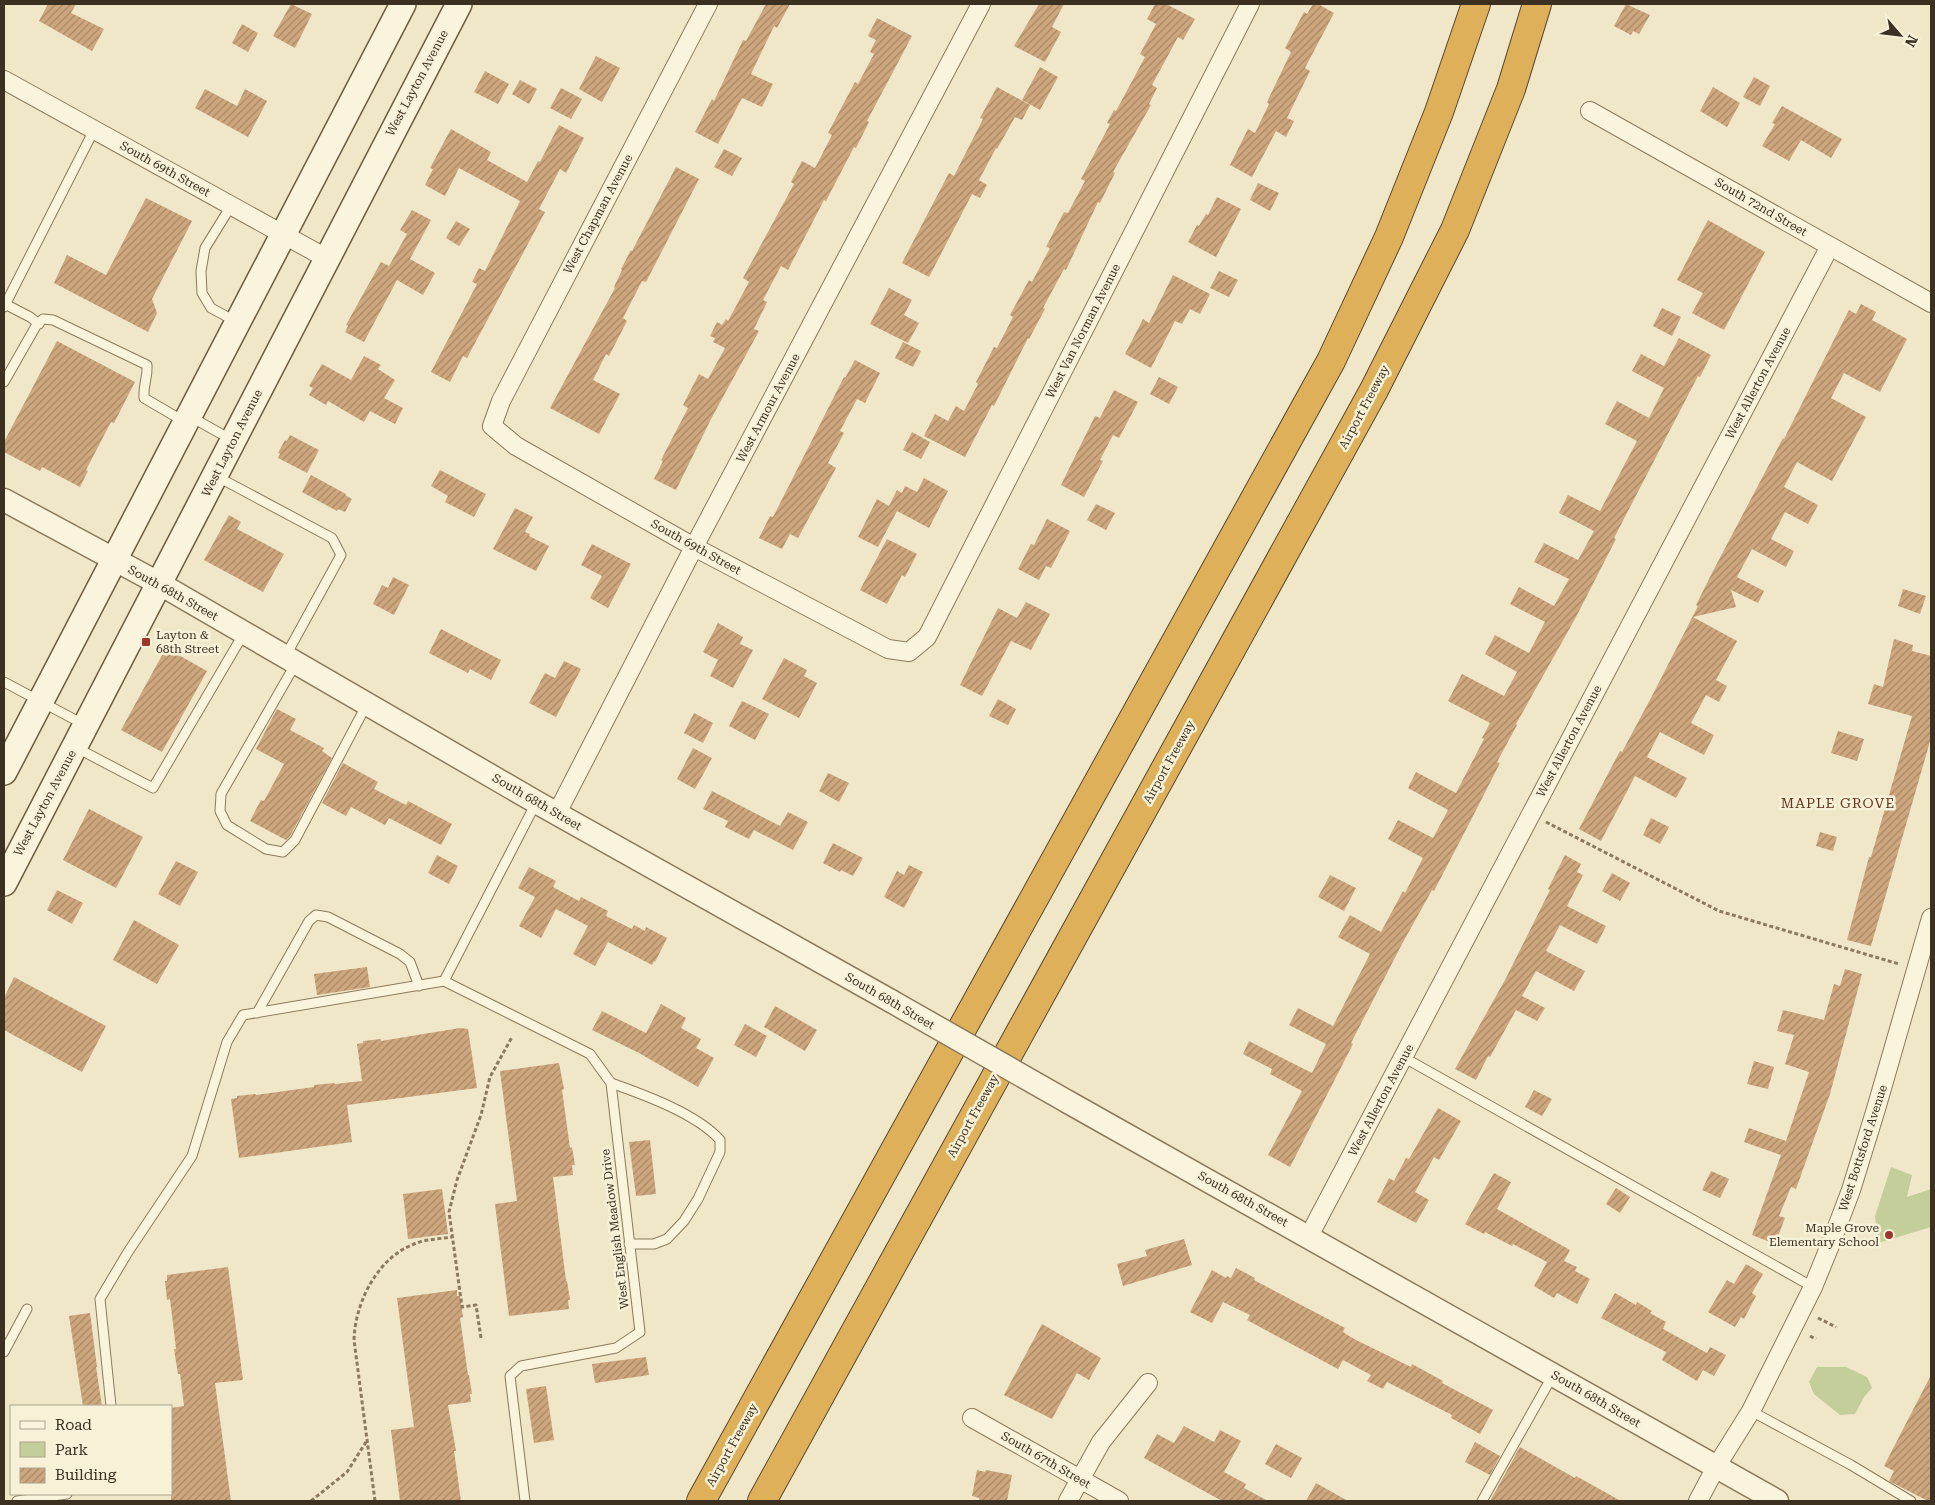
<svg xmlns="http://www.w3.org/2000/svg" width="1935" height="1505" font-family="'Roboto Serif',serif">
	<style>
		.green { fill: #c3ce9b }
		.building { fill: url(#building-hatch) }
		.lines { fill: none; stroke-linecap: round; stroke-linejoin: round }
		.service-casing { stroke: #8c7a5c; stroke-width: 11 }
		.minor-casing { stroke: #8c7a5c; stroke-width: 20 }
		.tertiary-casing { stroke: #8c7a5c; stroke-width: 25 }
		.secondary-casing { stroke: #6e5b3f; stroke-width: 28 }
		.motorway-casing { stroke: #5a4830; stroke-width: 30 }
		.path { stroke: #8c7a5c; stroke-width: 3; stroke-dasharray: 4 2.5; stroke-linecap: butt }
		.service { stroke: #faf4dc; stroke-width: 9 }
		.minor { stroke: #faf4dc; stroke-width: 18 }
		.tertiary { stroke: #faf4dc; stroke-width: 22 }
		.secondary { stroke: #faf4dc; stroke-width: 25 }
		.motorway { stroke: #deb059; stroke-width: 28 }
		.tertiary-bridge-casing { stroke: #8c7a5c; stroke-width: 25; stroke-linecap: butt }
		.tertiary-bridge { stroke: #faf4dc; stroke-width: 22 }
		.poi-dot { fill: #9c352b; stroke: #f7f1d8; stroke-width: 2 }
		.labels { text-anchor: middle; dominant-baseline: central; stroke-width: 5; stroke-linejoin: round; paint-order: stroke }
		.street-label { font-size: 12px; fill: #3c3020; stroke: #f7f1d8 }
		.poi-label { font-size: 12px; fill: #3c3020; stroke: #f7f1d8; text-anchor: start }
		.neighbourhood-label { font-size: 14px; letter-spacing: 1px; fill: #6a361f; stroke: #f7f1d8 }
	</style>
	<defs>
		<pattern id="building-hatch" width="6" height="6" patternUnits="userSpaceOnUse" patternTransform="scale(1.25)"><rect width="6" height="6" fill="#cea77e"/><path d="M-1 1l2-2M0 6l6-6M5 7l2-2" fill="none" stroke="#a88867"/></pattern>
	</defs>
	<rect width="100%" height="100%" fill="#efe7c8"/>
	<path class="green" d="M1891 1167 1912 1175 1907 1197 1931 1189V1227L1878 1243 1875 1216Z
		M1817 1367H1846L1867 1377 1872 1388 1864 1397 1855 1414 1840 1415 1814 1394 1809 1382Z"/>
	<path class="building" d="M48 4H76L71 13 104 29 92 51 39 21Z
		M291 4 312 14 295 48 273 36Z
		M766 4H790L777 28 774 26 751 74 773 84 762 107 742 98 718 144 695 132 712 99 714 101 743 40 746 41Z
		M1039 4H1064L1052 27 1061 32 1045 62 1014 46Z
		M1155 4H1166L1195 19 1183 40 1178 37 1152 85 1157 88 1149 104 1151 105 1113 172 1115 173 1100 203 1098 202 1066 270 1064 269 1043 308 1045 309 1029 339 1028 338 994 406 992 405 965 457 924 436 935 414 948 421 956 406 964 411 978 384 976 382 994 347 997 348 1013 317 1010 315 1029 280 1032 282 1050 248 1046 247 1064 212 1068 213 1085 181 1081 179 1110 124 1107 123 1114 110 1116 111 1145 57 1140 54 1156 24 1147 19Z
		M1313 4H1318L1334 13 1305 68 1310 71 1287 118 1294 121 1286 137 1276 131 1252 177 1230 165 1248 129 1255 133 1269 104 1267 102 1291 52 1285 48 1304 12 1307 14Z
		M1626 4 1650 15 1639 34 1633 31 1631 35 1614 26Z
		M877 18 912 36 867 121 869 122 856 148 854 147 826 201 824 200 788 270 781 266 763 300 767 302 754 329 759 331 711 419 676 490 654 479 663 461 661 460 688 408 683 405 699 374 708 379 725 348 713 342 715 338 710 336 717 322 722 325 726 319 728 321 749 282 743 278 794 184 791 182 802 161 815 168 832 135 828 133 855 82 858 84 874 54 870 52 876 40 868 36Z
		M242 24 258 33 248 52 232 43Z
		M596 56 620 68 602 102 579 89Z
		M1040 67 1058 77 1040 110 1022 100Z
		M485 71 509 84 498 104 474 92Z
		M1754 77 1770 86 1760 106 1743 97Z
		M520 80 537 89 529 104 512 94Z
		M997 87 1030 105 1022 120 1015 117 997 149 996 148 979 180 987 185 980 198 972 194 929 277 902 263 949 173 954 176 983 119 980 118Z
		M1713 87 1740 103 1727 127 1700 111Z
		M561 88 582 99 571 119 550 108Z
		M205 89 237 106 245 89 267 101 248 137 195 108Z
		M1782 106 1842 139 1831 158 1801 140 1789 161 1762 146 1775 124 1772 123Z
		M559 125 584 138 566 173 560 169 539 209 545 212 467 358 463 356 450 382 431 372 477 284 472 282 479 268 485 271 520 201 459 168 445 196 425 185 433 169 430 168 451 129 491 152 487 160 527 182 538 161 540 162Z
		M724 149 742 158 732 176 714 167Z
		M676 167 699 179 646 282 642 281 623 318 627 321 609 356 606 354 593 380 620 394 599 434 550 408 615 288 614 287 622 270 621 269 631 250 632 251Z
		M1258 183 1279 193 1270 211 1250 200Z
		M1217 197 1241 209 1216 257 1188 242 1197 225 1199 226 1206 214 1208 215Z
		M146 198 192 221 152 299 157 313 148 332 54 283 67 255 106 275Z
		M412 210 431 220 410 259 435 273 423 295 397 280 364 342 345 332 348 326 346 325 381 262 389 266 407 234 400 230Z
		M1708 220 1765 252 1724 330 1692 313 1703 293 1677 280Z
		M456 221 470 229 459 246 446 238Z
		M1219 271 1238 280 1229 297 1210 288Z
		M1173 275 1210 294 1200 314 1190 309 1182 324 1175 321 1151 368 1125 354 1143 319 1149 323Z
		M889 288 912 300 904 315 919 323 908 343 870 324Z
		M1861 304 1876 312 1872 320 1907 339 1880 392 1844 373 1831 398 1866 417 1832 481 1797 462 1784 487 1818 505 1808 524 1785 512 1771 539 1794 551 1786 567 1752 549 1737 577 1764 591 1758 603 1731 590 1736 607 1693 617 1737 641 1716 680 1727 686 1719 702 1706 695 1691 723 1714 735 1704 755 1660 732 1647 757 1687 778 1676 798 1635 776 1601 841 1579 829 1620 751 1622 752 1652 696 1698 606 1696 605 1713 571 1783 438 1784 439 1849 310 1856 314Z
		M1662 308 1681 317 1672 336 1653 326Z
		M1679 338 1711 355 1700 377 1698 376 1614 538 1616 539 1576 617 1516 724 1517 725 1497 762 1500 763 1471 820 1434 891 1432 890 1402 944 1351 1043 1353 1044 1290 1167 1268 1155 1302 1091 1270 1074 1272 1069 1243 1054 1249 1041 1312 1073 1326 1044 1289 1025 1298 1008 1333 1026 1370 954 1338 937 1350 915 1381 932 1403 891 1405 893 1423 858 1388 839 1398 820 1433 838 1448 810 1408 788 1416 772 1456 793 1484 739 1482 738 1490 723 1448 701 1462 674 1504 696 1517 672 1485 654 1495 635 1529 653 1545 622 1510 604 1519 587 1554 606 1569 579 1534 562 1544 543 1578 560 1594 531 1559 513 1568 495 1600 511 1637 441 1605 424 1617 401 1649 418 1664 388 1632 371 1641 354 1664 366Z
		M57 341 135 382 114 423 111 422 86 470 88 471 80 487 42 467 40 471 4 452V442Z
		M903 342 921 351 913 367 895 358Z
		M364 356 381 365 378 369 395 380 384 398 403 408 395 424 370 411 364 422 328 401 326 405 309 395 313 388 309 386 322 364 351 380Z
		M855 360 880 373 865 403 857 399 840 431 844 433 828 463 836 468 798 538 790 534 782 549 759 538 770 516 773 517 844 377 845 378Z
		M1159 377 1178 387 1169 404 1150 394Z
		M1114 390 1138 402 1119 438 1113 435 1100 460 1103 461 1084 497 1061 485 1095 416 1100 418Z
		M912 432 930 442 921 459 903 450Z
		M290 435 319 450 307 473 278 458 280 454 278 453 285 440 287 441Z
		M440 470 486 494 474 517 445 502 448 496 431 486Z
		M311 475 346 494 345 495 352 499 345 512 338 509 337 511 302 492Z
		M924 478 948 491 929 528 897 511 878 547 858 537 877 499 889 506 897 490 902 493 905 486 917 492Z
		M1096 504 1115 513 1106 530 1087 520Z
		M515 508 533 517 525 532 530 534 529 536 549 546 536 571 493 549Z
		M229 515 241 522 237 529 284 554 263 592 204 560Z
		M1047 519 1070 531 1051 568 1046 566 1039 580 1018 569 1031 544 1034 545Z
		M887 539 917 554 905 577 902 575 887 604 860 590Z
		M592 544 631 564 608 608 590 598 602 576 581 565Z
		M393 577 409 585 394 615 373 604 382 585 388 588Z
		M1903 589 1926 596 1920 614 1898 606Z
		M1026 602 1050 614 1031 650 1011 641 982 696 960 685 998 608 1017 618Z
		M718 623 743 637 740 644 753 650 733 688 710 676 718 660 703 652Z
		M441 629 501 660 491 680 470 669 468 673 429 653Z
		M1894 639 1913 645 1912 651 1931 656V738L1871 946 1847 940 1869 857H1871L1912 716 1868 704 1874 684 1883 687Z
		M166 648 207 671 162 752 121 730Z
		M784 658 807 670 804 676 817 683 799 718 762 699Z
		M564 661 581 669 556 717 529 703 545 673 555 678Z
		M998 699 1016 709 1008 725 989 716Z
		M742 701 769 714 755 740 729 726Z
		M277 709 296 719 290 730 324 748 322 751 332 758 290 836 286 840 250 821 261 800 264 801 284 764 256 749Z
		M694 713 713 723 703 743 684 733Z
		M1838 731 1864 739 1857 761 1831 753Z
		M693 748 712 758 695 789 677 779Z
		M343 763 378 782 374 789 406 805 408 801 452 824 441 845 389 818 385 825 351 807 346 816 322 803Z
		M828 773 849 783 839 802 819 791Z
		M712 791 780 826 788 812 808 822 793 850 754 830 749 839 725 827 728 821 703 809Z
		M89 809 143 837 116 888 63 860Z
		M1651 818 1669 827 1660 844 1643 835Z
		M1820 832 1837 837 1833 851 1816 846Z
		M833 843 863 858 853 876 841 870 840 872 823 863Z
		M437 855 458 866 449 884 428 873Z
		M1565 855 1581 864 1577 872 1583 875 1567 906 1606 926 1597 944 1560 925 1546 951 1585 971 1574 991 1536 971 1522 996 1545 1008 1537 1021 1516 1010 1490 1057 1488 1056 1476 1080 1455 1069 1505 980 1550 890 1548 889Z
		M176 861 198 872 180 906 158 894Z
		M909 865 923 872 904 908 884 897 897 871 904 875Z
		M529 867 556 881 553 887 579 901 581 897 608 911 606 916 632 929 634 925 645 931 646 927 667 938 655 962 654 961 652 965 608 942 595 966 573 954 588 926 556 909 541 938 519 926 535 897 518 888Z
		M1612 873 1630 883 1620 901 1602 891Z
		M1330 875 1356 888 1344 911 1318 897Z
		M57 890 83 903 72 924 47 910Z
		M134 920 179 945 157 984 113 960Z
		M367 967 370 987 317 995 314 974Z
		M1845 969 1862 974 1830 1094 1796 1189 1791 1187 1779 1216 1785 1218 1775 1244 1752 1235 1781 1155 1744 1142 1749 1128 1786 1141 1809 1072 1785 1064 1794 1035 1777 1031 1783 1010 1824 1020 1834 984 1840 986Z
		M14 977 106 1026 82 1072 4 1030V998Z
		M661 1004 686 1018 681 1028 701 1039 696 1048 714 1058 698 1087 639 1053 592 1030 602 1011 646 1033Z
		M775 1006 817 1030 805 1051 764 1027Z
		M745 1024 767 1036 756 1057 734 1045Z
		M460 1028 468 1029 477 1088 347 1105 352 1142 239 1158 231 1099 237 1098V1096L255 1094 256 1095 314 1087V1085L334 1083 335 1084 362 1081 357 1044 363 1043V1041L381 1039V1041Z
		M1754 1061 1774 1067 1768 1089 1747 1084Z
		M559 1063 564 1089 562 1090 570 1148 572 1147 575 1165H572L573 1175 553 1177 566 1281H567L570 1300H568L569 1309 509 1316 495 1204 517 1201 500 1071Z
		M1534 1090 1552 1099 1542 1116 1525 1107Z
		M1438 1108 1461 1121 1439 1160 1434 1157 1415 1192 1429 1200 1416 1223 1377 1202 1389 1178 1394 1181 1406 1158 1409 1159Z
		M650 1140 656 1194 636 1196 629 1142Z
		M1711 1171 1729 1179 1720 1198 1702 1190Z
		M1494 1173 1511 1182 1497 1209 1570 1250 1564 1261 1577 1267 1575 1271 1590 1279 1577 1304 1557 1293 1554 1298 1534 1286 1547 1262 1513 1244 1512 1246 1485 1232 1484 1234 1465 1224Z
		M1616 1188 1630 1197 1620 1213 1606 1204Z
		M442 1189 448 1234 408 1239 403 1194Z
		M1184 1239 1192 1265 1123 1286 1117 1264 1147 1256 1145 1250Z
		M1746 1264 1763 1274 1752 1293 1756 1296 1744 1319 1741 1317 1735 1327 1708 1312 1727 1280 1734 1284Z
		M228 1267 243 1380 215 1383 231 1501H171V1408L184 1406 180 1374H178L174 1349H176L170 1299 167 1300 165 1281H167V1275Z
		M1236 1268 1255 1278 1254 1280 1345 1328 1343 1332 1354 1339 1411 1367 1412 1364 1443 1381 1442 1383 1493 1410 1480 1434 1451 1418 1452 1415 1387 1382 1383 1389 1367 1381 1371 1375 1343 1360 1338 1369 1247 1320 1250 1315 1223 1302 1212 1323 1190 1312 1212 1270 1226 1278 1227 1276 1231 1278Z
		M457 1290V1296H460L463 1317 460 1318 468 1375H469L472 1394H470L471 1402 448 1405 456 1451H454L461 1501H400L391 1430 414 1427 397 1298Z
		M1615 1293 1636 1305 1637 1302 1652 1311 1650 1313 1666 1322 1663 1329 1707 1353 1710 1347 1726 1355 1714 1376 1703 1370 1697 1381 1662 1360 1666 1352 1601 1318Z
		M90 1313 97 1367H96L102 1406H83L69 1316Z
		M1042 1324 1101 1358 1089 1380 1077 1373 1052 1419 1004 1395Z
		M646 1357 649 1375 595 1383 592 1364Z
		M1931 1375V1501H1928L1889 1481 1894 1471 1884 1466Z
		M546 1386 554 1440 534 1443 526 1389Z
		M1184 1426 1214 1442 1220 1430 1241 1441 1224 1472 1246 1484 1244 1488 1268 1501H1222L1144 1458 1157 1434 1174 1443Z
		M1475 1442 1500 1456 1490 1475 1465 1462Z
		M1276 1444 1302 1458 1291 1478 1265 1464Z
		M1520 1447 1575 1478 1576 1476 1621 1501H1490Z
		M977 1470 985 1472 986 1470 1012 1475 1007 1501H979V1498L972 1496Z
		M1316 1483 1348 1501H1306Z"/>
	<g class="lines">
		<defs>
			<path id="service" d="M231 206 205 248 201 271 202 293 211 308 235 321
				M5 304 30 317 39 324
				M4 307 94 130
				M4 382 36 326 43 319 53 320 147 365C148 377 143 384 144 398L185 422
				M191 417 232 440
				M216 476 332 538 341 555 285 657
				M296 663 221 794 220 811 227 825 266 849 283 852 295 840 367 704
				M4 682 85 725
				M75 747 153 788 244 633
				M444 981 536 803
				M257 1013 309 921 316 915 328 917 400 954 410 962 419 986
				M1403 1057 1813 1287
				M611 1083C645 1095 697 1114 720 1140V1152L698 1199 684 1221 667 1239 654 1244H629
				M4 1352 27 1309
				M111 1406 100 1299 128 1252 192 1156 227 1042 243 1015 444 981 590 1054 611 1083 640 1332 616 1348 521 1366 510 1376 525 1501
				M1751 1411 1851 1465 1911 1501
				M17 1501 67 1494
				M1482 1501 1553 1375"/>
			<path id="minor" d="M708 4 501 401 492 426 516 446 694 547 888 649 909 652 927 637 1250 4
				M4 80 326 258
				M1590 111 1931 303
				M557 813 694 547 981 4
				M1309 1236 1830 246
				M972 1418 1119 1501
				M1068 1501 1101 1442 1148 1383
				M1698 1501 1716 1467 1751 1411 1813 1287 1831 1243 1851 1190 1876 1109 1931 918"/>
			<path id="tertiary" d="M4 500 160 584 536 802 891 1001
				M1068 1102 1777 1501"/>
			<path id="secondary" d="M4 772 403 4
				M4 883 459 4"/>
			<path id="motorway" d="M701 1501 1331 361 1389 237 1439 112 1476 4
				M762 1501 1374 390 1455 230 1511 89 1537 4"/>
		</defs>
		<use href="#service" class="service-casing"/>
		<use href="#minor" class="minor-casing"/>
		<use href="#tertiary" class="tertiary-casing"/>
		<use href="#secondary" class="secondary-casing"/>
		<use href="#motorway" class="motorway-casing"/>
		<path class="path" d="M1546 822 1719 911 1899 964
			M1818 1318 1836 1327
			M1810 1336 1816 1339
			M481 1338 476 1305 462 1307 449 1212 457 1180 481 1115 490 1077 512 1037
			M311 1501 347 1472 366 1442
			M375 1501 354 1340C355 1303 377 1258 414 1244 426 1239 440 1239 452 1237"/>
		<use href="#service" class="service"/>
		<use href="#minor" class="minor"/>
		<use href="#tertiary" class="tertiary"/>
		<use href="#secondary" class="secondary"/>
		<use href="#motorway" class="motorway"/>
		<defs>
			<path id="tertiary-bridge" d="M891 1001 1068 1102"/>
		</defs>
		<use href="#tertiary-bridge" class="tertiary-bridge-casing"/>
		<use href="#tertiary-bridge" class="tertiary-bridge"/>
	</g>
	<g class="poi-dot">
		<rect x="141" y="637" width="10" height="10" rx="2.5"/>
		<circle cx="1889" cy="1235" r="5"/>
	</g>
	<g class="labels">
		<g class="street-label">
			<text transform="translate(417 83) rotate(-62)">West Layton Avenue</text>
			<text transform="translate(165 169) rotate(29)">South 69th Street</text>
			<text transform="translate(1761 207) rotate(30)">South 72nd Street</text>
			<text transform="translate(598 214) rotate(-62)">West Chapman Avenue</text>
			<text transform="translate(1083 331) rotate(-63)">West Van Norman Avenue</text>
			<text transform="translate(1758 383) rotate(-62)">West Allerton Avenue</text>
			<text transform="translate(1364 407) rotate(-62)">Airport Freeway</text>
			<text transform="translate(768 408) rotate(-62)">West Armour Avenue</text>
			<text transform="translate(232 443) rotate(-63)">West Layton Avenue</text>
			<text transform="translate(696 547) rotate(29)">South 69th Street</text>
			<text transform="translate(173 593) rotate(29)">South 68th Street</text>
			<text transform="translate(1569 741) rotate(-62)">West Allerton Avenue</text>
			<text transform="translate(1169 762) rotate(-61)">Airport Freeway</text>
			<text transform="translate(537 802) rotate(30)">South 68th Street</text>
			<text transform="translate(45 803) rotate(-62)">West Layton Avenue</text>
			<text transform="translate(890 1001) rotate(30)">South 68th Street</text>
			<text transform="translate(1381 1100) rotate(-62)">West Allerton Avenue</text>
			<text transform="translate(973 1116) rotate(-61)">Airport Freeway</text>
			<text transform="translate(1863 1148) rotate(-72)">West Bottsford Avenue</text>
			<text transform="translate(1243 1199) rotate(29)">South 68th Street</text>
			<text transform="translate(615 1229) rotate(-97)">West English Meadow Drive</text>
			<text transform="translate(1596 1399) rotate(30)">South 68th Street</text>
			<text transform="translate(732 1445) rotate(-61)">Airport Freeway</text>
			<text transform="translate(1046 1460) rotate(30)">South 67th Street</text>
		</g>
		<g class="poi-label">
			<text x="156" y="635">Layton &amp;<tspan x="156" dy="14">68th Street</tspan></text>
			<text x="1879" y="1228" text-anchor="end">Maple Grove<tspan x="1879" dy="14">Elementary School</tspan></text>
		</g>
		<g class="neighbourhood-label">
			<text x="1838" y="803">MAPLE GROVE</text>
		</g>
	</g>
	<rect width="1935" height="1505" fill="none" stroke="#3c3020" stroke-width="10"/>
	<rect x="10" y="1405" width="162" height="90" fill="#f7f1d8" stroke="#aca48e"/>
	<rect x="20" y="1421" width="25" height="8" fill="#faf4dc" stroke="#aca48e"/>
	<text x="55" y="1430" font-size="15" fill="#3c3020">Road</text>
	<rect x="20" y="1442" width="25" height="15" fill="#c3ce9b" stroke="#aca48e"/>
	<text x="55" y="1455" font-size="15" fill="#3c3020">Park</text>
	<rect x="20" y="1468" width="25" height="15" fill="url(#building-hatch)" stroke="#aca48e"/>
	<text x="55" y="1480" font-size="15" fill="#3c3020">Building</text>
	<g transform="translate(1900 35) rotate(118)" stroke="#f7f1d8" stroke-width="4" paint-order="stroke">
	<path d="M0-4L9 19L0 12L-9 19Z" fill="#3c3020"/>
	<text y="-8" font-size="14" font-weight="bold" text-anchor="middle" fill="#3c3020">N</text>
	</g>
</svg>
